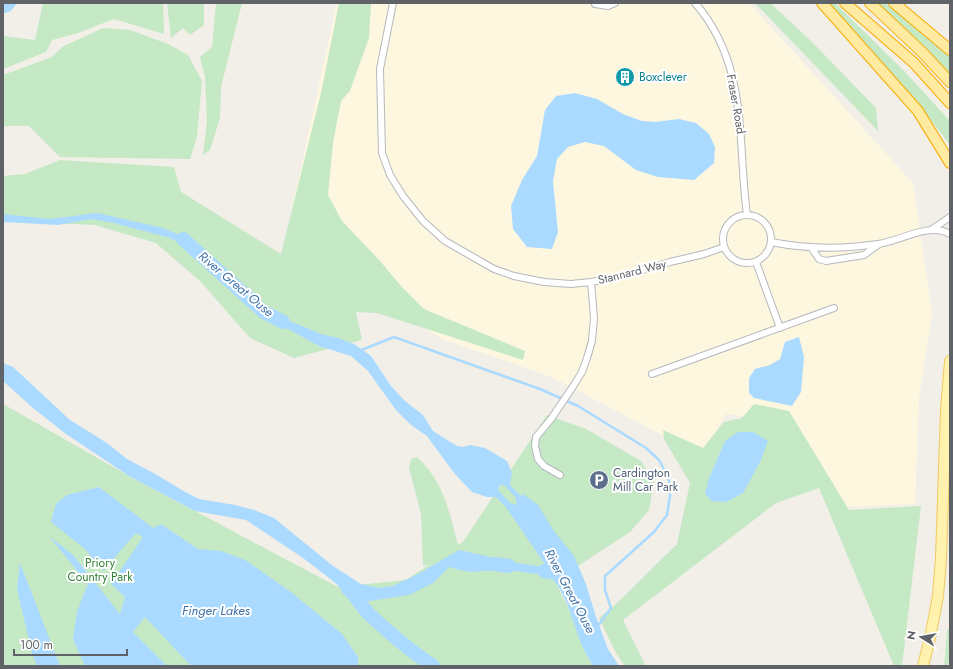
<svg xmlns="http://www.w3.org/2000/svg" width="953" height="669" font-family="Jost,sans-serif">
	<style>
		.commercial { fill: #fef7e0 }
		.green { fill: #c5e8c5 }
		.water { fill: #aadaff; fill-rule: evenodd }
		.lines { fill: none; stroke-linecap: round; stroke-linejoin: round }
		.stream { stroke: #aadaff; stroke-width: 2.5 }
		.canal { stroke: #aadaff; stroke-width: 8 }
		.river { stroke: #aadaff; stroke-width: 14 }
		.minor-casing { stroke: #b5b8bc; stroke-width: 8 }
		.primary-casing { stroke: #f2c960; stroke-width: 12 }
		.trunk-casing { stroke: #f9ab00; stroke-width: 12 }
		.minor { stroke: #fff; stroke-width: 6 }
		.primary { stroke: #fff2af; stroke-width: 10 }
		.trunk { stroke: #feeaa1; stroke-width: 10 }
		.labels { text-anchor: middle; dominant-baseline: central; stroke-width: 4; stroke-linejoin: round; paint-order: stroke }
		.culture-label { font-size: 12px; fill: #0d838f; stroke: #fff; text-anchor: start }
		.street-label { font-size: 12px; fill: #5f6368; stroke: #fff }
		.service-label { font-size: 12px; fill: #4e5e75; stroke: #fff; text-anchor: start }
		.park-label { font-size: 12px; fill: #348238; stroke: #fff }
		.water-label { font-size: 13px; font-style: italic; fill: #4174aa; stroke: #fff }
	</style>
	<rect width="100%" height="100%" fill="#f1efe8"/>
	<path class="commercial" d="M337 3H749L913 183 932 314 919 398 915 504 846 507 793 421 726 414 702 456 552 377 443 339 283 250Z"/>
	<path class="green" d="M43 3H163L164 34 114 19 78 33 52 40 46 52 3 69V36L35 40Z
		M167 3H204V25L190 35 183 28 171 38Z
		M216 3H242L221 87 220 118 210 150 203 155 207 121 205 77 200 57 212 47Z
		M339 3H371L369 38 350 91 341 101 333 143 328 195 342 221 381 262 401 286 424 309 525 351 523 360 377 313 356 312 362 340 294 358 250 338 201 282 156 243 95 225 3 221V176L25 174 60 160 174 167 181 192 281 254 321 93Z
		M755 3H770L810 40 876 108 878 131Z
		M828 3H835L906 73 950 121V145L921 107Z
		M873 3H885L950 56V76Z
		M103 28 130 30 168 44 188 55 202 81 197 137 190 159 60 157 29 126H3V75L52 57 62 47Z
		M3 404 129 476 338 587 406 580 430 564 423 566 421 514 409 468 411 459 417 457C444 482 449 511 458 545L463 542 547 415 586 429 641 461 654 482 649 510 630 532 555 581 573 618 584 649 593 666H3Z
		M754 404 789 411 849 510 921 506 902 666H894L819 488 776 503 623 620 646 666H625L615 651 599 618 615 605 677 544 690 483 664 439 663 430 703 448 724 422 742 418Z
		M950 626V659L947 666H944L947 631Z"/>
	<path class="water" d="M3 3H17L11 11 3 14Z
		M575 93 597 99 623 114 642 121 655 122 679 119 696 123 709 134 715 147 714 163 694 180 658 177 636 170 604 146 585 142 568 147 557 159 553 181 558 232 552 249 527 247 513 229 511 206 522 180 537 156 545 110 556 96Z
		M97 213 163 228 189 239 207 255 224 275 197 252 170 238 114 223 91 219 58 225 3 222V214L49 219Z
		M263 310 321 334 338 338 354 344 371 356 391 386 405 401 423 415 433 431 457 446 463 447 470 445 485 448 507 461 512 473 510 485 521 496 523 494 538 505 554 531 574 556 586 584 596 617 608 649 619 666H593C590 661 587 655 584 650 573 626 568 593 548 574V569L506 507 496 497H487L472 492 454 473 427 436 411 425 396 410 368 371 351 356 319 346 281 325ZM500 485H504L516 498 517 505 510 503 498 490Z
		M799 337 804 357 801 392 792 406 754 398 749 393V378L755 369 770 365 780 359 785 342Z
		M3 363 13 367 70 420 107 443 127 459 157 475 185 492 199 499 235 505 254 510 274 518 333 566 361 584 379 588 393 586 418 574 459 550 487 556 495 561V566C477 575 467 572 449 567L433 583 409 595 356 603 333 581 303 558 246 520 195 511 129 476 66 434 33 408 3 381Z
		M738 432H753L768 441 760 462 743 493 726 502 712 501 705 494 708 481 725 441Z
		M99 487 153 528 161 524 198 549 221 551 245 560 291 592 342 634 358 657V666H191L145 617 133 632 167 666H85L73 639 77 611 88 584 49 536 73 555 120 614 125 597 111 584 143 537 136 533 103 571 85 549 51 522 56 504 67 495Z
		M20 563 60 666H37L32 653 17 589Z"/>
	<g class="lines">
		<path class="stream" d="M359 351 394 337 540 389 578 406 646 448 659 460 669 479 670 496 667 515 654 532 605 576V590L611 608 597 627"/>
		<path class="canal" d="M509 566 544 571"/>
		<path class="river" d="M183 239 264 312 283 322
			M476 564H494L509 566
			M544 571 563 574
			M348 589C356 595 360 605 368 613 388 632 409 650 433 666"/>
		<defs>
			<path id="minor" d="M393 3 380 69 382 153 390 175 403 196 423 221 445 241 494 269 514 276 544 282 571 284 591 282 619 277 670 262 704 254 724 247
				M695 3C749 65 737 140 747 215
				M595 4 608 6 615 3
				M723 239a24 24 0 1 1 48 0a24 24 0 1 1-48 0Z
				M931 230 950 217
				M771 242C806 249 844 249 878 244 901 241 928 222 950 234
				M811 247 819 259 826 261 864 255 879 244
				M756 262 780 328
				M652 374 834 308
				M560 475 544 466 538 459 535 446 536 437 551 419 574 385 582 372 587 358 592 341 594 318 591 282"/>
			<path id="primary" d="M923 666 930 638 938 596 941 558 946 410 950 361"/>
			<path id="trunk" d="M822 3 918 111 950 163
				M845 3 914 63 950 103
				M870 3 923 53 950 82
				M894 3 950 50"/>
		</defs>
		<use href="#minor" class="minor-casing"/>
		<use href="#primary" class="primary-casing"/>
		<use href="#trunk" class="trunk-casing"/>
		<use href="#minor" class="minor"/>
		<use href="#primary" class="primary"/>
		<use href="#trunk" class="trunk"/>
	</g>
	<defs>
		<symbol id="building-disc" viewBox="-11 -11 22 22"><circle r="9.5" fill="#0f9aa8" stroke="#fff"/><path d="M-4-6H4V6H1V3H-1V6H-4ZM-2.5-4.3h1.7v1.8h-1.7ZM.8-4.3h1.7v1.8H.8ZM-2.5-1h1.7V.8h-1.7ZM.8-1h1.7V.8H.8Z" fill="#fff"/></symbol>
		<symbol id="parking-disc" viewBox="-11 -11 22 22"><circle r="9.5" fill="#5c6f8a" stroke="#fff"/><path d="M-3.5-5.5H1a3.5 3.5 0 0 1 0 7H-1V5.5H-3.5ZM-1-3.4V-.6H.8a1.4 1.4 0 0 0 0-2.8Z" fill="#fff"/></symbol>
	</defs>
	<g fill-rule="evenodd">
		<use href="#building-disc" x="614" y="66" width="22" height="22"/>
		<use href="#parking-disc" x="588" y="469" width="22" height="22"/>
	</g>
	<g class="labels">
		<g class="culture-label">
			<text x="639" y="77">Boxclever</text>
		</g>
		<g class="street-label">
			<text transform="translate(736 104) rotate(80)">Fraser Road</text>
			<text transform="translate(632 272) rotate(-14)">Stannard Way</text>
		</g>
		<g class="service-label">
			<text x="613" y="473">Cardington<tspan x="613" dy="14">Mill Car Park</tspan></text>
		</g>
		<g class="park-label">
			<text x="100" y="563">Priory<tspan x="100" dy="14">Country Park</tspan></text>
		</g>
		<g class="water-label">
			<text transform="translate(236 284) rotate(40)">River Great Ouse</text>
			<text transform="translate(570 591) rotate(62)">River Great Ouse</text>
			<text x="216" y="610">Finger Lakes</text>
		</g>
	</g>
	<rect width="953" height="669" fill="none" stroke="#5f6368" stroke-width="8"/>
	<g transform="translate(921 637) rotate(281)" stroke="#ffffff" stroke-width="3" paint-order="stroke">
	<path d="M0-3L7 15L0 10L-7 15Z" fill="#5f6368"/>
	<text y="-6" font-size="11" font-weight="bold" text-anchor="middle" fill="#5f6368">N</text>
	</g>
	<path d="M14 649v6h113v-6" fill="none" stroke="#5f6368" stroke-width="2"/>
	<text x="20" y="649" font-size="12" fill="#5f6368" stroke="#ffffff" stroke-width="3" paint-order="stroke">100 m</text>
</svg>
